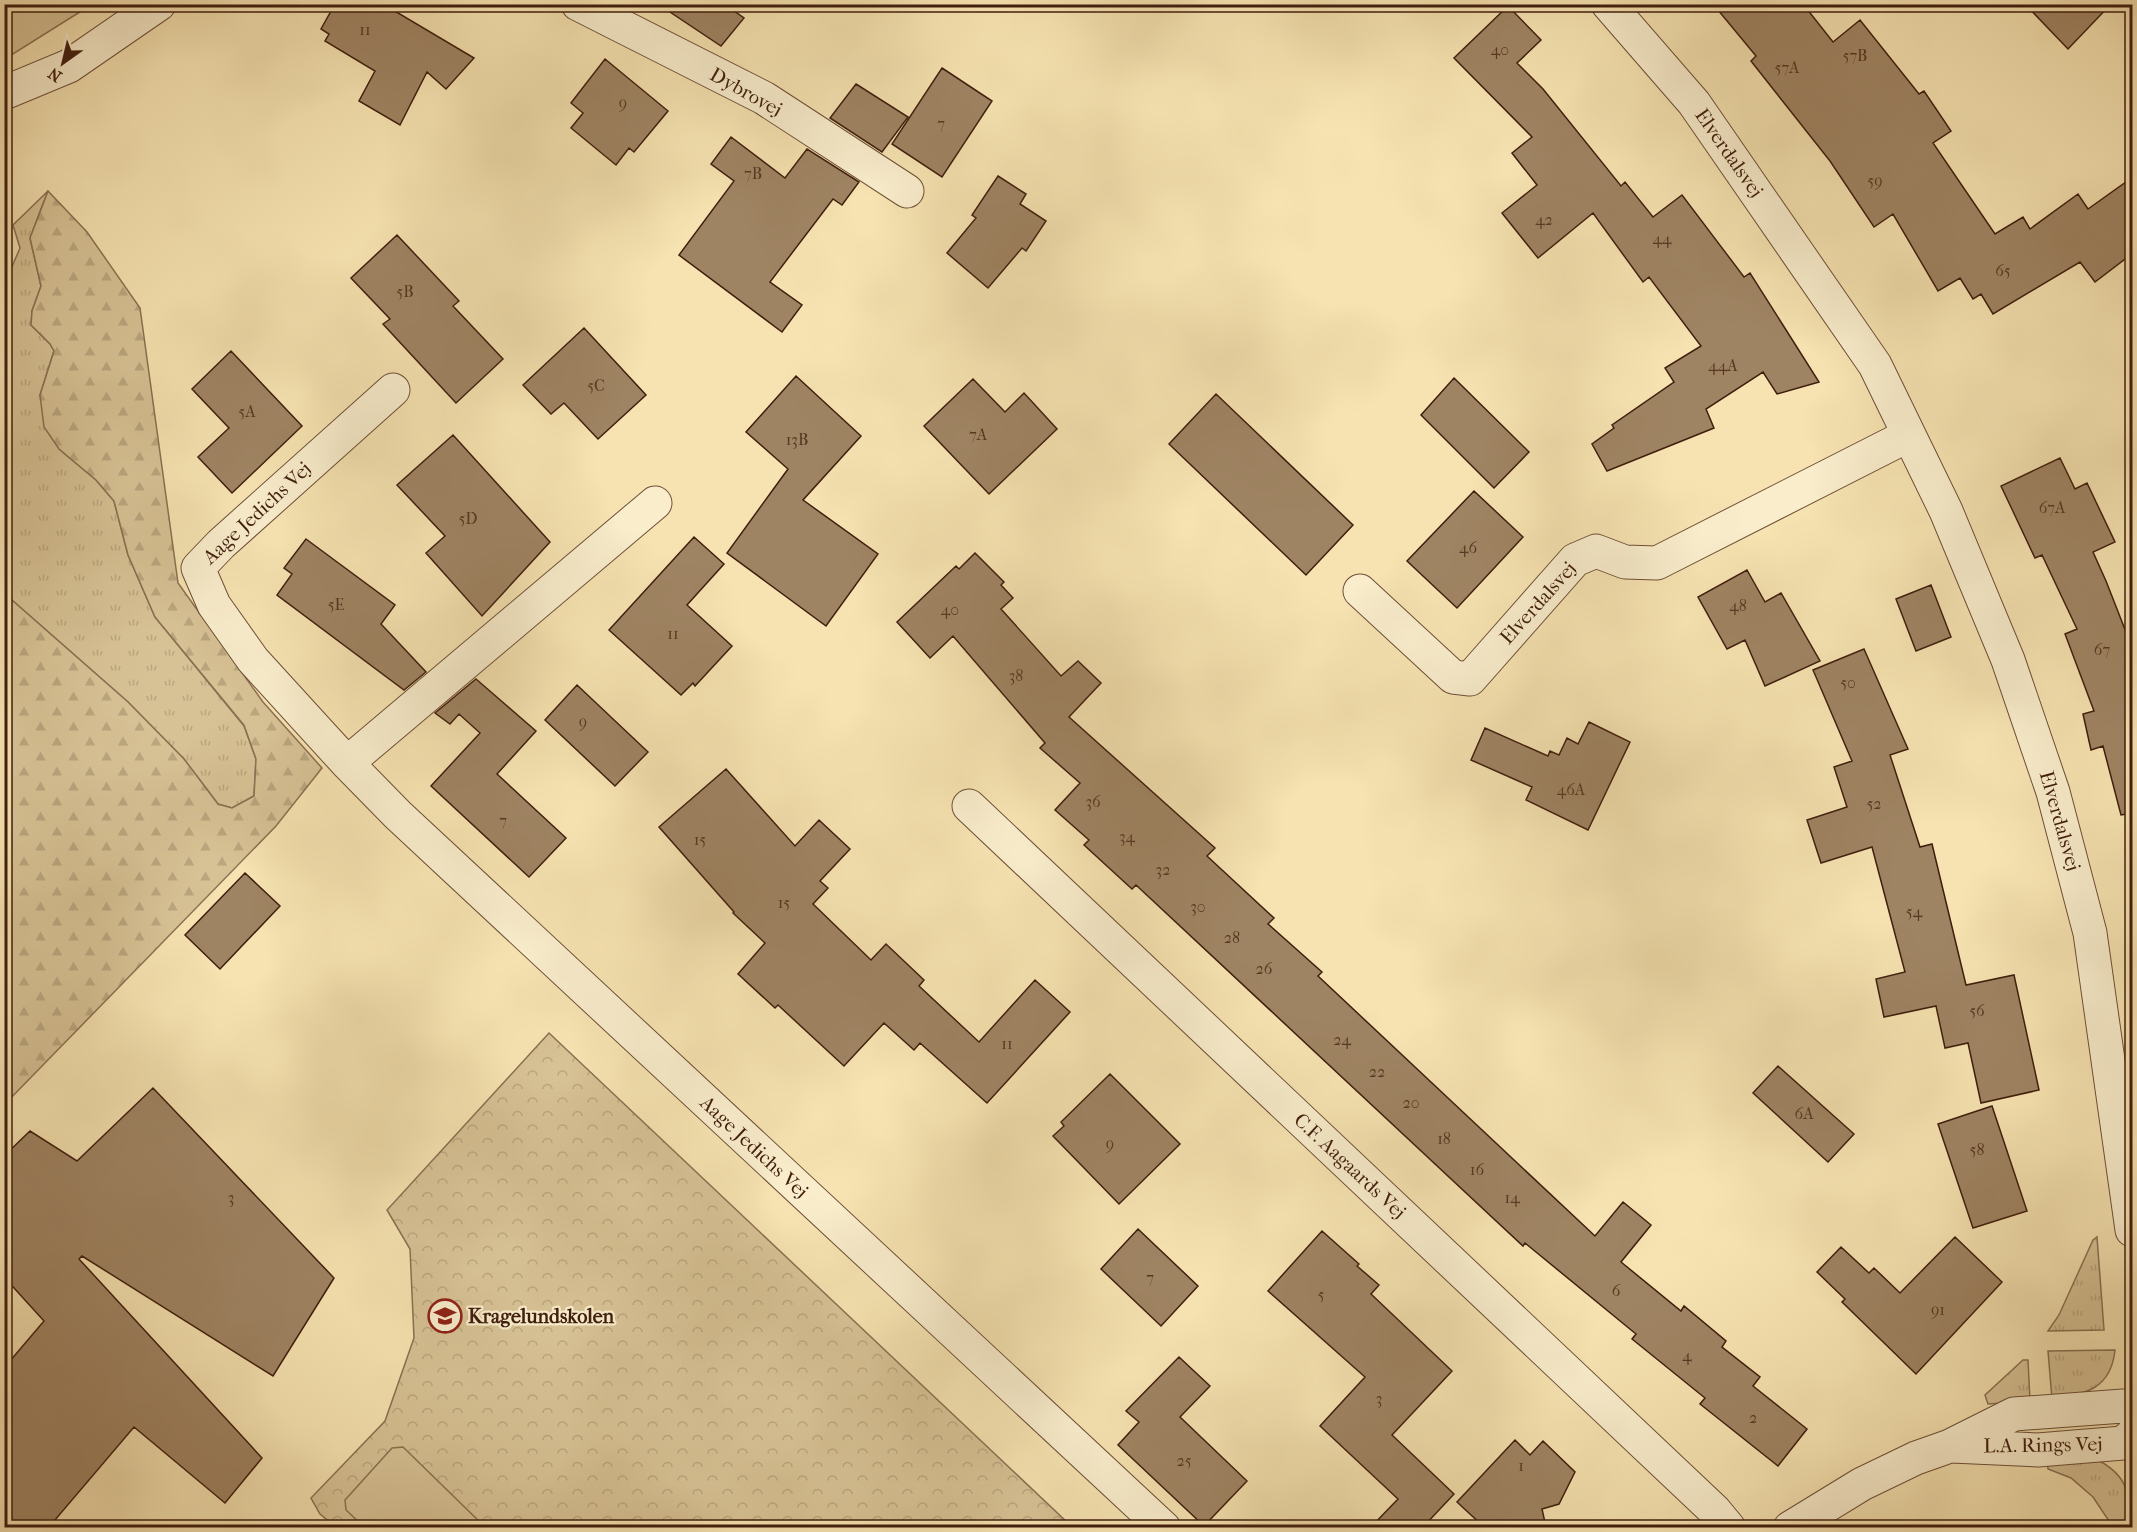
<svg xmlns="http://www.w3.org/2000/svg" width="2137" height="1532" font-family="'IM FELL French Canon',serif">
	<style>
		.grass { fill: url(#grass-tufts); stroke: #8c7052; stroke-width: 1.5 }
		.forest { fill: url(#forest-firs); stroke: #8c7052; stroke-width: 1.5 }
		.park { fill: url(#park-crowns); stroke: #8c7052; stroke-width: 1.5 }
		.pitch { fill: #d7c295; stroke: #8c7052; stroke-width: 1.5 }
		.building { fill: #9f8463; stroke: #401e0e; stroke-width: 1.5 }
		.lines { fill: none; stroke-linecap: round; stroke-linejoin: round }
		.minor-casing { stroke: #6e4f37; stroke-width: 35 }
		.minor { stroke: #f9edcc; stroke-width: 33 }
		.labels { text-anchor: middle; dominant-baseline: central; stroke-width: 4.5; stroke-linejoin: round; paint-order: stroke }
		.number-label { font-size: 16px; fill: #583823 }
		.street-label { font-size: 20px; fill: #401e0e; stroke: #f9edcc }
		.poi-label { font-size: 20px; font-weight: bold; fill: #401e0e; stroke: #f9edcc; text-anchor: start }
	</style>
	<defs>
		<pattern id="grass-tufts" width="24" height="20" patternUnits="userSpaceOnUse" patternTransform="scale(1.5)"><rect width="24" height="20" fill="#d7c295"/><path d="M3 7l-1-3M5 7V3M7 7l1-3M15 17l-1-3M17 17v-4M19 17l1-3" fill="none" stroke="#baa67f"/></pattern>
		<pattern id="forest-firs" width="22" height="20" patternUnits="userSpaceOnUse" patternTransform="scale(1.5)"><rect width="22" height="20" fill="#d7c295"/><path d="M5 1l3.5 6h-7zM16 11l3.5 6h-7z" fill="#baa67f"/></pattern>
		<pattern id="park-crowns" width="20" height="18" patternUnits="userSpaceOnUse" patternTransform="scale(1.5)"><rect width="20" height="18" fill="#d7c295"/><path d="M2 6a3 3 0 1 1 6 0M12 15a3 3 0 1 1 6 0" fill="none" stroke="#baa67f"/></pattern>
	</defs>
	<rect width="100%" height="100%" fill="#f6e3b1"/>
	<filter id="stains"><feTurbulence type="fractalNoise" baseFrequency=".00333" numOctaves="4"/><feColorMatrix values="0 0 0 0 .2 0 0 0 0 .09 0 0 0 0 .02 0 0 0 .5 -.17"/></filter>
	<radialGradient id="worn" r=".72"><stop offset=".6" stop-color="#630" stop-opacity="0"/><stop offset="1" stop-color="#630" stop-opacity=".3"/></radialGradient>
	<path class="grass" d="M48 191 30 238 41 286 32 311 31 325 50 344 54 351 40 395 59 449 96 480 114 501 128 555 155 617 244 726 256 759 254 796 232 808 218 804 184 759 128 702 5 594V283L20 248 13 225Z
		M2097 1237 2104 1330 2048 1331 2059 1315 2093 1240Z
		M2115 1350C2111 1389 2086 1394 2052 1399L2048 1351Z
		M2023 1360H2028L2030 1401 1988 1404 1985 1395Z
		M2096 1459C2129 1476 2129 1493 2131 1527H2113L2093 1497 2071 1478 2048 1469 2047 1460Z"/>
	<path class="forest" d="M48 191 87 232 140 308 178 583 263 702 322 768 276 826 5 1104V594L128 702 184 759 218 804 232 808 254 796 256 759 244 725 155 617 128 555 114 501 96 480 59 449 44 427 40 395 54 351 50 344 31 325 32 311 41 286 30 238Z"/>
	<path class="park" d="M549 1033 1068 1523 1071 1527 337 1528 320 1514 311 1498 385 1421 414 1338 410 1249 387 1210Z"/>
	<path class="pitch" d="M5 4H91V5L5 59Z
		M403 1447 485 1527H364L346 1510 345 1500 392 1448Z"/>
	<path class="building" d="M335 4H383L474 58 446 89 427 72 400 125 359 101 375 71 325 41 329 34 321 29Z
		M658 4H724L744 18 721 46Z
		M1713 4H1803L1833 42 1860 20 1919 94 1924 91 1951 131 1933 143 1995 234 2023 217 2030 229 2078 194 2088 209 2133 177V253L2095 282 2080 262 1993 314 1981 294 1973 299 1960 278 1938 291 1893 214 1874 227 1830 161 1751 61 1756 56Z
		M2025 4H2111L2068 49Z
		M1508 6 1541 40 1517 63 1543 89 1621 186 1625 182 1653 217 1682 195 1744 277 1750 273 1819 382 1777 394 1763 372 1706 409 1714 428 1607 471 1592 444 1614 428 1612 425 1674 382 1665 368 1701 346 1649 277 1643 282 1593 213 1538 258 1502 213 1537 185 1512 153 1532 137 1454 58Z
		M605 59 668 111 634 152 629 148 616 165 571 128 583 113 571 103Z
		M942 68 992 101 942 177 892 144Z
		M856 84 908 117 882 152 830 118Z
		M731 137 785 178 807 149 859 182 842 205 833 199 770 282 802 305 782 332 679 255 734 181 711 164Z
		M998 176 1026 194 1020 204 1046 221 1026 251 1022 248 988 288 947 253 976 218 972 215Z
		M397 235 459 301 453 306 503 359 456 403 383 324 390 319 351 278Z
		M584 328 646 395 598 439 564 403 551 414 523 385Z
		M231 351 302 426 232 493 198 457 229 428 192 389Z
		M796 376 861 436 803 500 878 554 826 626 727 553 788 469 746 432Z
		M1454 378 1529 452 1494 488 1421 415Z
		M973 379 1005 412 1024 393 1057 429 989 494 924 426Z
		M1216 394 1353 525 1306 575 1169 444Z
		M453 435 550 542 482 616 426 553 445 536 397 485Z
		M2060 458 2075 489 2087 483 2115 542 2093 552 2106 581 2133 650V813L2121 815 2103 746 2091 750 2083 714 2094 711 2065 634 2077 629 2042 555 2035 558 2001 486Z
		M1474 491 1523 537 1457 608 1407 561Z
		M694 537 724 564 687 605 732 646 695 686 693 683 681 695 609 630Z
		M306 539 395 605 381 624 426 672 404 690 277 595 292 574 284 568Z
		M975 553 1004 582 1001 585 1013 598 1001 609 1061 676 1078 661 1101 683 1069 717 1215 848 1207 856 1274 918 1268 924 1322 972 1318 976 1595 1236 1623 1202 1651 1225 1621 1262 1681 1311 1684 1306 1726 1341 1722 1347 1760 1377 1753 1386 1807 1429 1778 1466 1700 1404 1705 1398 1632 1339 1636 1334 1525 1243 1523 1246 1136 885 1132 889 1084 845 1089 840 1055 810 1080 783 1040 748 1045 743 953 636 930 658 897 622 956 566 959 569Z
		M1747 570 1765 602 1781 593 1820 661 1765 686 1745 640 1727 649 1698 597Z
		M1931 585 1951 637 1916 651 1896 599Z
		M1864 649 1908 749 1890 755 1920 847 1932 844 1966 985 2014 975 2039 1090 1981 1103 1968 1043 1945 1048 1936 1006 1884 1017 1876 979 1905 972 1872 847 1821 863 1807 820 1847 807 1834 767 1852 761 1813 670Z
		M476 679 536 731 497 774 566 838 529 877 431 786 480 733 459 714 450 724 435 713Z
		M577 685 648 752 615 786 545 720Z
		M1589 722 1630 742 1588 830 1526 800 1532 787 1471 760 1485 728 1548 756 1550 751 1559 755 1567 738 1578 744Z
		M726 769 795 846 819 820 850 849 820 881 828 888 813 904 871 960 886 944 924 980 919 986 979 1042 1035 980 1070 1012 987 1103 920 1043 914 1050 884 1023 844 1066 778 1005 775 1008 738 974 765 943 733 913 734 912 659 827Z
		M245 873 280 906 220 969 185 935Z
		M1778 1066 1854 1134 1828 1162 1753 1093Z
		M1110 1074 1180 1144 1119 1204 1053 1136 1064 1126 1061 1122Z
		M153 1088 334 1278 273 1376 82 1256 79 1259 262 1458 225 1503 134 1427 49 1527H4V1368L44 1321 4 1277V1156L30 1131 77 1161Z
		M1992 1106 2027 1211 1973 1228 1938 1124Z
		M1138 1229 1198 1286 1161 1326 1101 1269Z
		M1322 1231 1359 1264 1357 1266 1379 1285 1371 1294 1452 1371 1392 1435 1454 1494 1423 1527H1371L1398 1499 1320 1426 1365 1377 1268 1291Z
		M1955 1237 2002 1282 1916 1374 1842 1302 1845 1299 1817 1272 1841 1247 1869 1273 1874 1268 1900 1293Z
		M1179 1357 1210 1386 1180 1417 1247 1481 1204 1526 1118 1445 1139 1422 1126 1411Z
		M1515 1440 1530 1455 1543 1441 1575 1472 1559 1504 1542 1509 1546 1527H1484L1457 1502Z"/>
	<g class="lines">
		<defs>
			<path id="minor" d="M578 4 764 98 907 191
				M1608 4 1694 103 1875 365 1946 511 2008 660 2053 792 2090 933 2132 1230
				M4 93 69 66 159 4
				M393 390 221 544 198 568 214 605 253 660 347 763 398 815 1164 1528
				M1360 591 1453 677 1470 679 1575 560 1596 551 1625 562 1657 563 1909 435
				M347 763 655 503
				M969 806 1715 1511 1729 1528
				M1952 1446 2038 1450 2123 1443 2132 1435
				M1790 1528 1862 1484 1916 1458 1950 1446 2014 1414 2123 1406 2132 1411"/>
		</defs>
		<use href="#minor" class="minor-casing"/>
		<use href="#minor" class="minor"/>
	</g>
	<defs>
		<symbol id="school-ring" viewBox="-11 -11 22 22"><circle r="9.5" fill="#f9edcc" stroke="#8f2418" stroke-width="1.5"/><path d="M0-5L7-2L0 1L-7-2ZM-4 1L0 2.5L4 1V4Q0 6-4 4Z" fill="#8f2418"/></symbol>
	</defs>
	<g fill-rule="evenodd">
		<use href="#school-ring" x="426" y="1297" width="38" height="38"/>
	</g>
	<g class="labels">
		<g class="number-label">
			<text x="365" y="29">11</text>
			<text x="1500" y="49">40</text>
			<text x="1855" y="55">57B</text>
			<text x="1787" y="67">57A</text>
			<text x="623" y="102">9</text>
			<text x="941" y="123">7</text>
			<text x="753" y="173">7B</text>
			<text x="1875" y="180">59</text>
			<text x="1544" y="219">42</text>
			<text x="1662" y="238">44</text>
			<text x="2003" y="270">65</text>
			<text x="405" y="291">5B</text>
			<text x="1723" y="365">44A</text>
			<text x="596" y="385">5C</text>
			<text x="247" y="411">5A</text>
			<text x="978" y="434">7A</text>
			<text x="797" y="439">13B</text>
			<text x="2052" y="507">67A</text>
			<text x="468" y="518">5D</text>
			<text x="1468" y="547">46</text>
			<text x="336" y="604">5E</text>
			<text x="1738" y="605">48</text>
			<text x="950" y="609">40</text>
			<text x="673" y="633">11</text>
			<text x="2102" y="649">67</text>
			<text x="1016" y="675">38</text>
			<text x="1848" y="682">50</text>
			<text x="583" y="721">9</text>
			<text x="1571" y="789">46A</text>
			<text x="1093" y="801">36</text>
			<text x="1874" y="803">52</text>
			<text x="503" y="820">7</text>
			<text x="1127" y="836">34</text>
			<text x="700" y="839">15</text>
			<text x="1163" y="869">32</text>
			<text x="784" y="902">15</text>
			<text x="1198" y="906">30</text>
			<text x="1914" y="911">54</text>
			<text x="1232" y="937">28</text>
			<text x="1264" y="968">26</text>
			<text x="1977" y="1010">56</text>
			<text x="1342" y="1039">24</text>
			<text x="1007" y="1043">11</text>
			<text x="1377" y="1071">22</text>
			<text x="1411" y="1102">20</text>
			<text x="1804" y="1113">6A</text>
			<text x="1444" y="1138">18</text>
			<text x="1110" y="1143">9</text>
			<text x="1977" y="1149">58</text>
			<text x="1477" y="1169">16</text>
			<text x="231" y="1197">3</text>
			<text x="1512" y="1197">14</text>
			<text x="1150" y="1277">7</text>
			<text x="1616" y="1290">6</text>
			<text x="1321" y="1294">5</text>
			<text x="1938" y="1309">91</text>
			<text x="1687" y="1355">4</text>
			<text x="1379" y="1398">3</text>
			<text x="1753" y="1417">2</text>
			<text x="1184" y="1460">25</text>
			<text x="1521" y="1465">1</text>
		</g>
		<g class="street-label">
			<text transform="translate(746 92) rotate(29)">Dybrovej</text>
			<text transform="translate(1729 153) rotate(55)">Elverdalsvej</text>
			<text transform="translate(257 513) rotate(-43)">Aage Jedichs Vej</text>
			<text transform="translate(1538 603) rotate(-48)">Elverdalsvej</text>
			<text transform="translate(2060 821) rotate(74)">Elverdalsvej</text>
			<text transform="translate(754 1147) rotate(43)">Aage Jedichs Vej</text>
			<text transform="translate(1350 1166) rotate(43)">C.F. Aagaards Vej</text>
			<text transform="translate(2043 1445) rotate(-1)">L.A. Rings Vej</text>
		</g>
		<g class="poi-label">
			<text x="468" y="1316">Kragelundskolen</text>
		</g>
	</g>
	<rect width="2137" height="1532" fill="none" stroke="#f6e3b1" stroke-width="24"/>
	<rect x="6" y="6" width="2125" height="1520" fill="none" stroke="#401e0e" stroke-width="3"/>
	<rect x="12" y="12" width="2113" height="1508" fill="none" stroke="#401e0e" stroke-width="1.5"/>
	<g transform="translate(63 63) rotate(214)" stroke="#f9edcc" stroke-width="4.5" paint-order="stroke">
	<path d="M0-4.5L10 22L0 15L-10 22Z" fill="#401e0e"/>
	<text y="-9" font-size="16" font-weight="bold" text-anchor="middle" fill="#401e0e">N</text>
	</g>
	<rect width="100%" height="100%" filter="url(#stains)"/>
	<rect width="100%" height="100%" fill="url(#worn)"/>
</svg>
